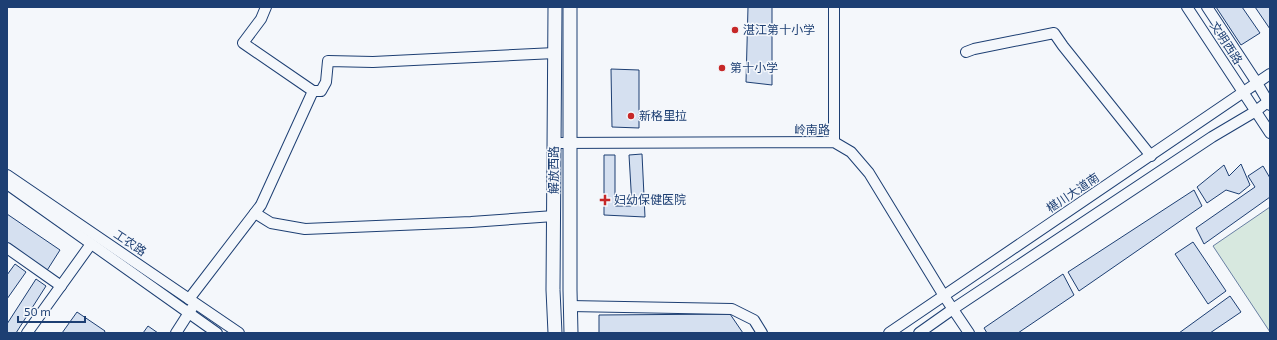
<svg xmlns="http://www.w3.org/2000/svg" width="1277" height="340" viewBox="0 0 1277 340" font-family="'Exo 2','Noto Sans SC',sans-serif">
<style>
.green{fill:#d7e8df;stroke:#687fa3}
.building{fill:#d5e0f0;stroke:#1d3f73}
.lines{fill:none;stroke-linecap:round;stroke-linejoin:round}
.minor-casing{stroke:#1d3f73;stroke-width:12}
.major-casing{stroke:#1d3f73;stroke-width:15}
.minor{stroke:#f4f7fb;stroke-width:10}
.major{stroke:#f4f7fb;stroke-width:13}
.poi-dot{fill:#c62828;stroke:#f4f7fb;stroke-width:1.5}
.labels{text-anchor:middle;stroke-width:3;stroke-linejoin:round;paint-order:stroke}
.poi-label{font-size:12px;fill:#1d3f73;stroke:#f4f7fb;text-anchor:start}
.street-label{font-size:12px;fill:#1d3f73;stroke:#f4f7fb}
</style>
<rect width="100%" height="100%" fill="#f4f7fb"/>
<path class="green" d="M1270 207V332L1213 246Z"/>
<g class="building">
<path d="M748 7H772V85L746 82Z"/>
<path d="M1216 7H1242L1260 33 1241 45Z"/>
<path d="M1255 7H1270V29Z"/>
<path d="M611 69 639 70V128L612 127Z"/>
<path d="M642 154 645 217 604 215V155H615V206H632L629 155Z"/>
<path d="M1241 164 1250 185 1239 194 1226 190 1207 203 1197 187 1224 165 1229 176Z"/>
<path d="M1263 166 1270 178V197L1204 244 1196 228 1255 187 1248 176Z"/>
<path d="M1194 190 1202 206 1079 291 1068 272Z"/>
<path d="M7 214 60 250 46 272 7 246Z"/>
<path d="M1193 242 1226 291 1208 304 1175 254Z"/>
<path d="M15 264 26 272 7 299V275Z"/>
<path d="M1063 274 1074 295 1018 333H987L984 328Z"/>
<path d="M36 279 46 286 16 333H7V324Z"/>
<path d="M1230 296 1241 312 1210 333H1179Z"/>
<path d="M77 312 105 331 104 333H62Z"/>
<path d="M730 314 743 333H599V315Z"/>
<path d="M148 326 158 333H143Z"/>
</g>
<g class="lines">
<g class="minor-casing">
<g id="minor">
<path d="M1187 7 1270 133"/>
<path d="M1207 7 1257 83 1270 105"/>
<path d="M966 52 974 49 1054 33 1063 46 1151 156"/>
<path d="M313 91H321L326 82 328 61 373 62 555 53"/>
<path d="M834 142V7"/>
<path d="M554 143 834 142 851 152 869 173 944 296 969 333"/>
<path d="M7 175 239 333"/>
<path d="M7 184 217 333"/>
<path d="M255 213 271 223 305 229 471 222 554 216"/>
<path d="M7 248 61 286"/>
<path d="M189 299 261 205 313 91 243 43 261 19 266 7"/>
<path d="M570 306 732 309 754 320 762 333"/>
<path d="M27 333 91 244"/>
<path d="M176 333 192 308"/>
<path d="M889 333 1270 74"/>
<path d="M919 333 953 309 1212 137 1256 111 1270 100"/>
</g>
</g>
<g class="major-casing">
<g id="major">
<path d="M570 7V290L571 333"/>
<path d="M555 333 553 290 555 7"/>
</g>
</g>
<use href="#minor" class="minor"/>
<use href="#major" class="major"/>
</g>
<g class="poi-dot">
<circle cx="735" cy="30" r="4"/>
<circle cx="722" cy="68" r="4"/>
<circle cx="631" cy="116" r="4"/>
<path d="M603 194h4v4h4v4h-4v4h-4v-4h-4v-4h4z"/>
</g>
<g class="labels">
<g class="poi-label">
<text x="743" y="34">湛江第十小学</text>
<text x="730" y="72">第十小学</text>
<text x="639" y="120">新格里拉</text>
<text x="614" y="204">妇幼保健医院</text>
</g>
<g class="street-label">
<text transform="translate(1226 43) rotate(57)" y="4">文明西路</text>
<text x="812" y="134">岭南路</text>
<text transform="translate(554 170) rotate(-90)" y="4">解放西路</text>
<text transform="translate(1073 193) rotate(-34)" y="4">椹川大道南</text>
<text transform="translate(130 243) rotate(34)" y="4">工农路</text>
</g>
</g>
<rect width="1277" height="340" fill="none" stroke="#1d3f73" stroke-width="16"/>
<path d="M18 316v6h67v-6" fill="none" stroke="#1d3f73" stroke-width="2"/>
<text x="24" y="316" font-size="12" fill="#1d3f73" stroke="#f4f7fb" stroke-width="3" paint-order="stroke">50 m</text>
</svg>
